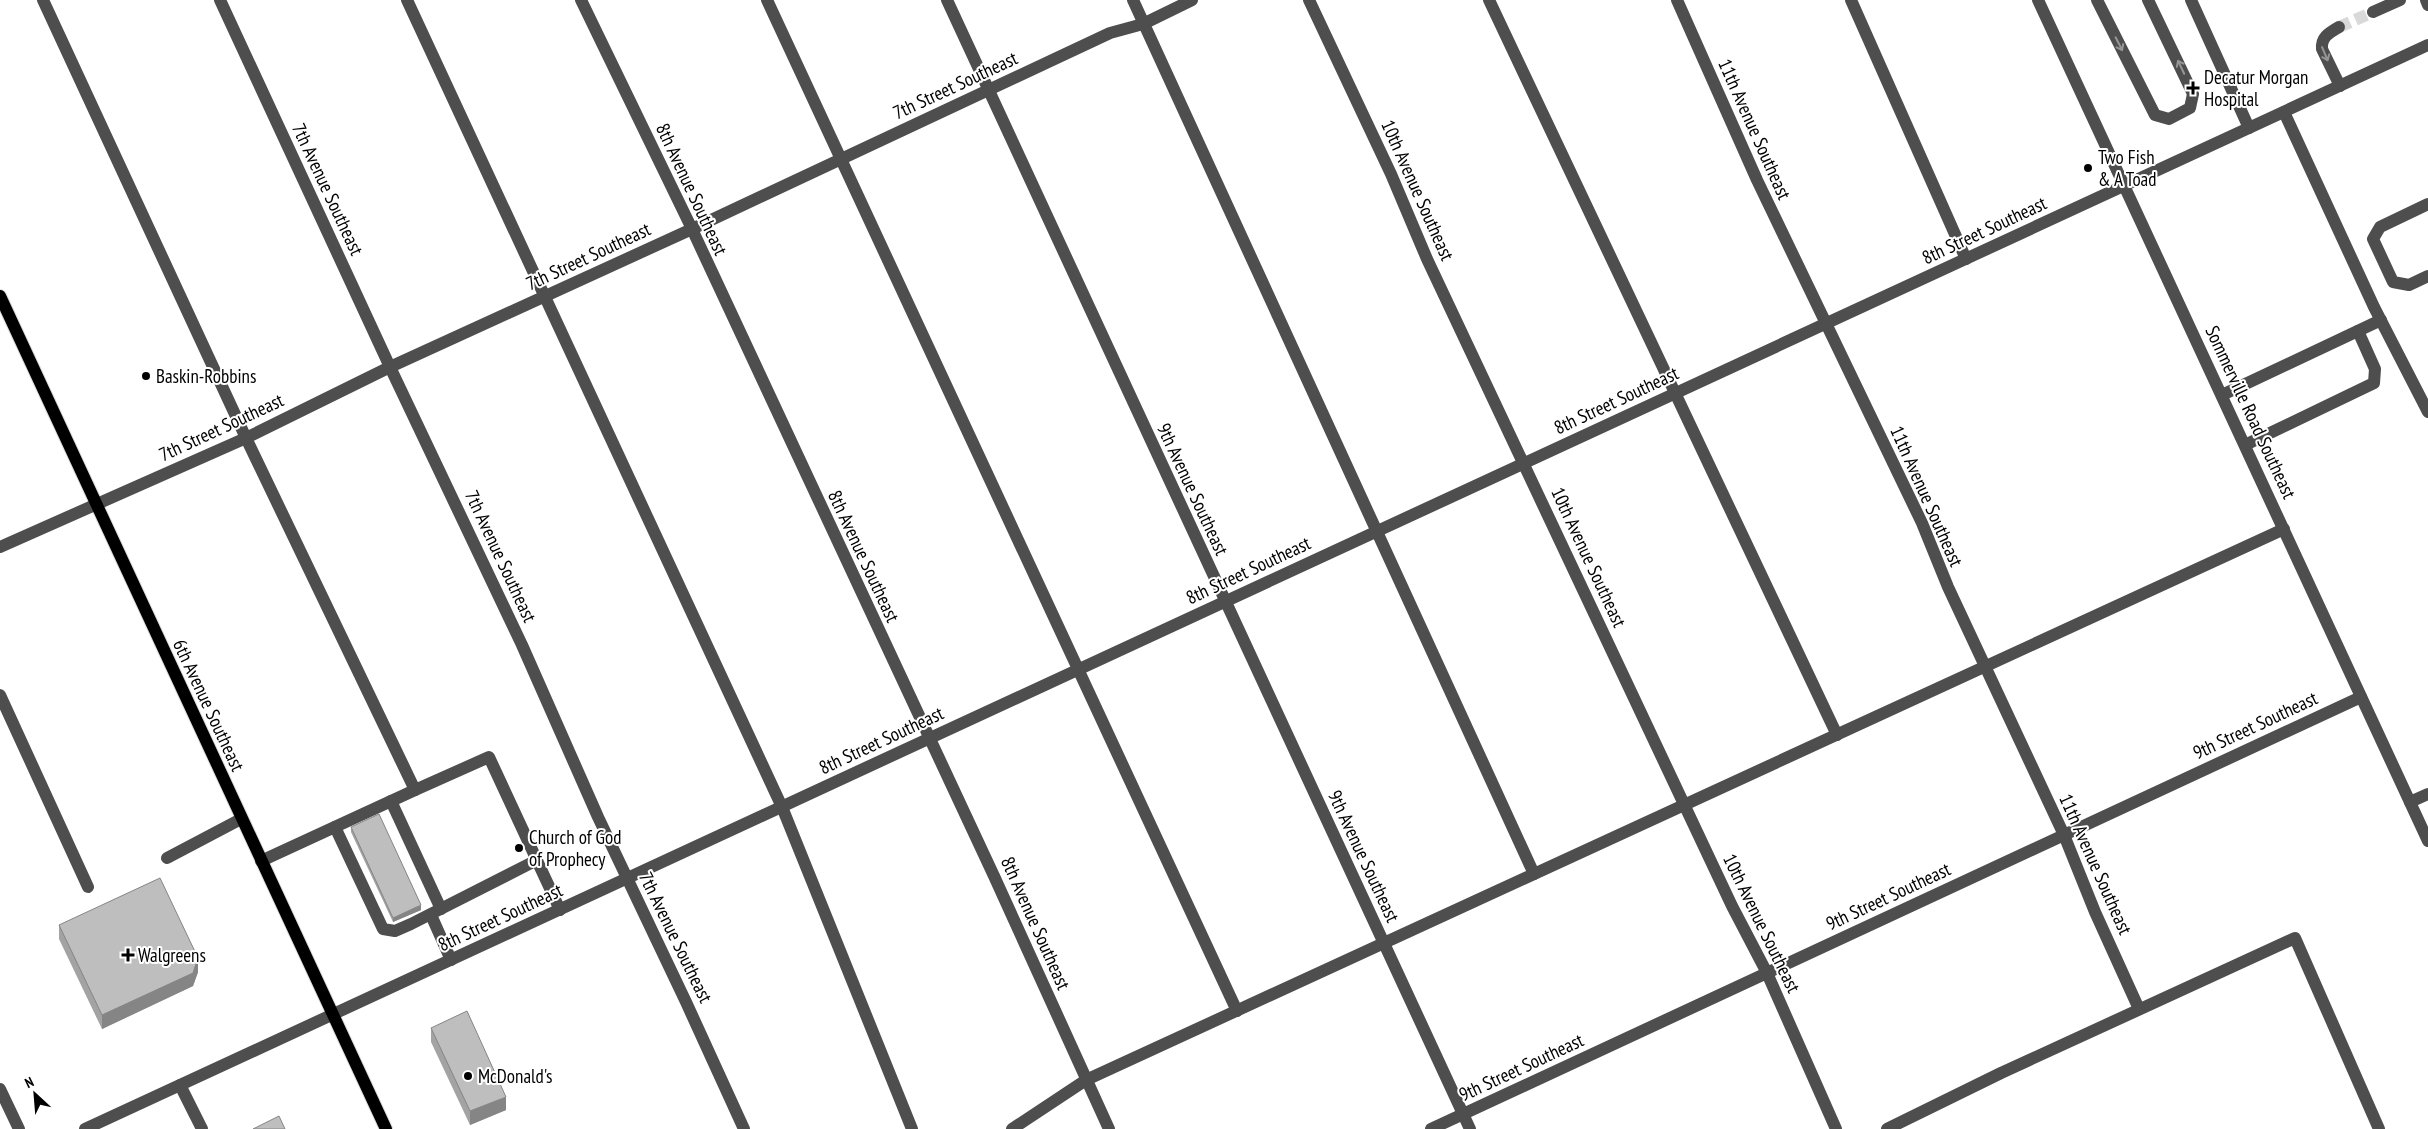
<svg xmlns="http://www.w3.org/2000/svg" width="2428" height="1129" viewBox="0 0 2428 1129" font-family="'PT Sans Narrow',sans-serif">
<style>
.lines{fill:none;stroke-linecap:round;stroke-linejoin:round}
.minor-tunnel{stroke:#d9d9d9;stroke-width:12;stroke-dasharray:12 6;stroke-linecap:butt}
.major-casing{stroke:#dbdbdb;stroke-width:14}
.minor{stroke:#4e4e4e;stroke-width:12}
.major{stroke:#000;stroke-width:12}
.wall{fill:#a3a3a3}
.shaded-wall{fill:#858585}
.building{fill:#bebebe;stroke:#858585}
.oneway{stroke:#959595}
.poi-dot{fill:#000;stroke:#fff;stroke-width:2}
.labels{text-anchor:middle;stroke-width:4;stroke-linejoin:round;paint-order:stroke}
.poi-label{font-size:19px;fill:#000;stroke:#fff;text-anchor:start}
.street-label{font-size:19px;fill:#000;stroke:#fff}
</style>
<rect width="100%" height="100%" fill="#fff"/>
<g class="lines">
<path class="minor-tunnel" d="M2339 27 2373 12"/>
<g class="major-casing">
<path id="major" d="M0 296 386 1129"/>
</g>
<g class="minor">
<path d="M43 0 246 438 415 790 489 757 560 910"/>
<path d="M220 0 390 367 522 645 598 817 686 1002 744 1129"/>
<path d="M407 0 782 807 912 1129"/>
<path d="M581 0 692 229 994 876 1109 1129"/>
<path d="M767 0 1237 1011"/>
<path d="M947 0 1470 1129"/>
<path d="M1133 0 1534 874"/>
<path d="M1309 0 1391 174 1427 259 1732 906 1767 973 1836 1129"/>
<path d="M1489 0 1837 735"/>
<path d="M1677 0 1757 180 1922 523 1948 587 2064 835 2095 912 2139 1009"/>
<path d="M1851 0 1966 259"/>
<path d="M2038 0 2428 841"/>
<path d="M2097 0 2155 115 2169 119 2190 108 2193 94 2148 0"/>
<path d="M2191 0 2249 128"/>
<path d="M2426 0 2428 5"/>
<path d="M2373 12 2400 0"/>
<path d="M2339 27C2329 33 2321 37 2322 49L2340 86"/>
<path d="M2284 112 2374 307 2428 412"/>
<path d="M2428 204 2380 227 2373 239 2393 282 2409 285 2428 276"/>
<path d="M2222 395 2381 320"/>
<path d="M2245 445 2374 383 2375 369 2358 331"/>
<path d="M0 547 246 438 390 367 692 229 1110 33 1143 24 1192 0"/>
<path d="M0 695 88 887"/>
<path d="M391 801 441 909"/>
<path d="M2410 802 2428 794"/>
<path d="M335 827 383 929 395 931 411 924 537 860"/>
<path d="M167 858 241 819"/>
<path d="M261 861 415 790"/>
<path d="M431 915 451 960"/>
<path d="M180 1085 202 1129"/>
<path d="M0 1089 19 1129"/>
<path d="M85 1129 2428 45"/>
<path d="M1012 1129 1086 1080 2284 529"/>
<path d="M1431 1129 2361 697"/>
<path d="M1887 1129 2001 1073 2295 938 2379 1129"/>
</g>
<use href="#major" class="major"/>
</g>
<g class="wall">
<path d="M351 827 421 910 393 922 351 832Z"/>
<path d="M59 925 198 972 193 986 102 1029 59 939Z"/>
<path d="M431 1028 506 1110 470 1125 431 1042Z"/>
</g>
<g class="shaded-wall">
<path d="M421 905V910L393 922V918Z"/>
<path d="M198 958V972L193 986 102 1029V1015Z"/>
<path d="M506 1097V1110L470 1125V1111Z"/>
</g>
<g class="building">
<path d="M379 814 421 905 393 918 351 827Z"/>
<path d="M160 878 198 958 193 973 102 1015 59 925Z"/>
<path d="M467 1011 506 1097 470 1111 431 1028Z"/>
<path d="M279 1116 285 1129H253Z"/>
</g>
<defs><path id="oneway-shaft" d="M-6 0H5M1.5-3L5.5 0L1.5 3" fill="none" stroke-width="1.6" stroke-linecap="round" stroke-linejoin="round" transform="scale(1.25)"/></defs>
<g class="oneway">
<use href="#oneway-shaft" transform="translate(2119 44) rotate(63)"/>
<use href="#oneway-shaft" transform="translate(2325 54) rotate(67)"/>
<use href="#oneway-shaft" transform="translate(2181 67) rotate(-115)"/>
</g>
<g class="poi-dot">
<path d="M2190.5 80.5h5v5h5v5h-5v5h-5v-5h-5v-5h5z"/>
<circle cx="2088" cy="168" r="5"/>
<circle cx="146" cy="376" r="5"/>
<circle cx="519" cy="848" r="5"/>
<path d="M125.5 947.5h5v5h5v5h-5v5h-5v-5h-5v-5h5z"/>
<circle cx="468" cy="1076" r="5"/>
</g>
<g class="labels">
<g class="poi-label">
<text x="2204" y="84">Decatur Morgan<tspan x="2204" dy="22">Hospital</tspan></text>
<text x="2098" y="164">Two Fish<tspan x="2098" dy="22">&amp; A Toad</tspan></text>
<text x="156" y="383">Baskin-Robbins</text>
<text x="529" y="844">Church of God<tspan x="529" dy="22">of Prophecy</tspan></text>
<text x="138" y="962">Walgreens</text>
<text x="478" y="1083">McDonald's</text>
</g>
<g class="street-label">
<text transform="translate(955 85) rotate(-25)" y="7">7th Street Southeast</text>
<text transform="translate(1755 129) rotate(66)" y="7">11th Avenue Southeast</text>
<text transform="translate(328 189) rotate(65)" y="7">7th Avenue Southeast</text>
<text transform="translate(692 189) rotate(65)" y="7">8th Avenue Southeast</text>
<text transform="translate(1418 190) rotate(66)" y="7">10th Avenue Southeast</text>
<text transform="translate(1984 230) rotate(-25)" y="7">8th Street Southeast</text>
<text transform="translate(588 256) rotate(-25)" y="7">7th Street Southeast</text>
<text transform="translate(1616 400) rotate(-25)" y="7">8th Street Southeast</text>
<text transform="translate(2251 412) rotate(65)" y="7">Sommerville Road Southeast</text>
<text transform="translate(221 427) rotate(-25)" y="7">7th Street Southeast</text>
<text transform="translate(1193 489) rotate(65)" y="7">9th Avenue Southeast</text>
<text transform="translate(1927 496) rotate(66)" y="7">11th Avenue Southeast</text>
<text transform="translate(501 556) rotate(65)" y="7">7th Avenue Southeast</text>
<text transform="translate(864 556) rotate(65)" y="7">8th Avenue Southeast</text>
<text transform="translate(1589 557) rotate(65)" y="7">10th Avenue Southeast</text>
<text transform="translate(1248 570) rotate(-25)" y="7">8th Street Southeast</text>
<text transform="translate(209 705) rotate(65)" y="7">6th Avenue Southeast</text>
<text transform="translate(2255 725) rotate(-25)" y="7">9th Street Southeast</text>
<text transform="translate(881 740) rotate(-25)" y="7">8th Street Southeast</text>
<text transform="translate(1364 856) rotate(65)" y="7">9th Avenue Southeast</text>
<text transform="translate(2096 864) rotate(66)" y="7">11th Avenue Southeast</text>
<text transform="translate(1888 896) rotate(-25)" y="7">9th Street Southeast</text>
<text transform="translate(500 917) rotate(-25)" y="7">8th Street Southeast</text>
<text transform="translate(1036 923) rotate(66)" y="7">8th Avenue Southeast</text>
<text transform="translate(1762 923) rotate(64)" y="7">10th Avenue Southeast</text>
<text transform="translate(676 937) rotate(64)" y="7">7th Avenue Southeast</text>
<text transform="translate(1521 1067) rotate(-25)" y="7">9th Street Southeast</text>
</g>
</g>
<g transform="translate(35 1094) rotate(334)" stroke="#ffffff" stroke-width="4" paint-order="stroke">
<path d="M0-4L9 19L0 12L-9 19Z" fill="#000000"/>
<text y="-8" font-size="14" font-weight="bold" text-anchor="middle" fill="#000000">N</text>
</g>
</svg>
